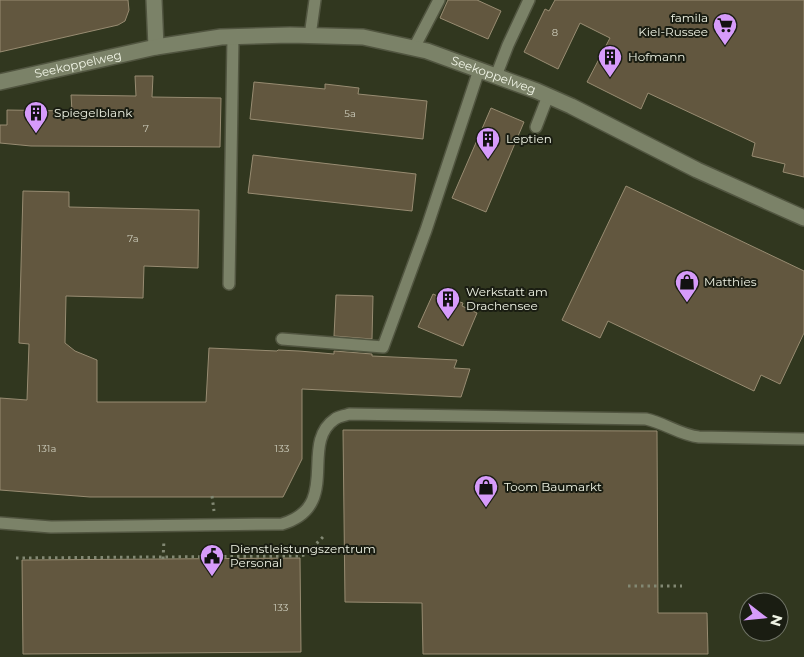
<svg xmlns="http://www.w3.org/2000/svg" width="804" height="657" viewBox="0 0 804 657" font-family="Montserrat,sans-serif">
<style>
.building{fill:#62573f;stroke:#988c72}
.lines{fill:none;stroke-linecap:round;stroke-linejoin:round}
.lane-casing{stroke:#515540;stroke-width:14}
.street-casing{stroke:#515540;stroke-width:18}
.path{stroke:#828873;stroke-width:3;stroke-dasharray:2.5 4;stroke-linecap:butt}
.lane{stroke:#7b8268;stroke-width:11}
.street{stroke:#7b8268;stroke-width:15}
.labels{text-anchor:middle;stroke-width:4;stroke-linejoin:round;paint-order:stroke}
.number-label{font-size:10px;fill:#ccb}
.poi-label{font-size:12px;fill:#eff3e4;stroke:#1a1d12;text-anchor:start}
.street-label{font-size:12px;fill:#eff3e4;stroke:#1a1d12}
</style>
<rect width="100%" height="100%" fill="#31371f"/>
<g class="building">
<path d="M0 0H128L129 10 125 21 118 25 0 52Z"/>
<path d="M448 0H477L501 11 488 39 440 18Z"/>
<path d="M555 0H804V177L783 172 785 164 752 156 755 143 648 93 641 109 587 82 610 38 580 23 558 69 524 52 545 9 549 11Z"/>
<path d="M135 76H153L152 97 221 98 220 147 31 146 0 143V125H7V110L72 111 71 95 136 96Z"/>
<path d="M254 82 325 89V84L359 88 358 94 427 101 423 139 250 119Z"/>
<path d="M491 108 524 122 486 212 452 198Z"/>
<path d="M253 155 416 174 412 211 248 193Z"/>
<path d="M626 186 804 271V333L780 384 761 375 754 391 608 321 600 338 562 320Z"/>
<path d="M23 191 69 192V207L199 210 198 268 144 266 143 298 66 296 65 343 75 351 97 360V402H206L209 348 277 351 278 350 299 351 334 354V351L372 354V356L457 360 454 368 470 369 461 397 302 389V459L283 497H90L0 490V398L27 400 29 344 19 343Z"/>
<path d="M433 294 447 300 448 298 463 303 462 306 477 313 463 346 418 327Z"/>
<path d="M336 295 373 296 372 339 334 336Z"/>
<path d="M343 430 657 431 658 613H707L708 654H423L422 603 345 602Z"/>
<path d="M300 558 301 652 23 654 22 560Z"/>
</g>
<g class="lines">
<g class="lane-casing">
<g id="lane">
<path d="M310 36 315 0"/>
<path d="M414 48 439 0"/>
<path d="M496 76 508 45 529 0"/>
<path d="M536 127 548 96"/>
<path d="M229 284 233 37"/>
<path d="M282 339 383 347 426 230 479 70"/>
<path d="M0 523 51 527 282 524C343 506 298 444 335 419 339 416 344 416 349 414L646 419C665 423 680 435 699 437L804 439"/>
</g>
</g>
<g class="street-casing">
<g id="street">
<path d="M154 0 156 47"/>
<path id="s1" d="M0 82 156 47 221 37 290 35 363 37 427 51 537 91 571 106 697 170 804 218"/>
</g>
</g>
<g class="path">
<path d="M212 496 214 511"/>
<path d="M16 558 298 556 305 555 325 535"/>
<path d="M163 559 164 540"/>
<path d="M628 586H682"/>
</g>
<use href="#lane" class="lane"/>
<use href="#street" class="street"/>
</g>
<defs>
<g id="supermarket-pin" transform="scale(1.25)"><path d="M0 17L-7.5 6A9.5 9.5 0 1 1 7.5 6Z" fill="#d69bfa" stroke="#1a1d12"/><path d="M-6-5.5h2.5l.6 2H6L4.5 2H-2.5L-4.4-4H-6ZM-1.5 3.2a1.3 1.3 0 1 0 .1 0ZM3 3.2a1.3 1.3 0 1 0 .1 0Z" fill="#111"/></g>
<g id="building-pin" transform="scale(1.25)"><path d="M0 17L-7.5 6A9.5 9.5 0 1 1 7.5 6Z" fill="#d69bfa" stroke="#1a1d12"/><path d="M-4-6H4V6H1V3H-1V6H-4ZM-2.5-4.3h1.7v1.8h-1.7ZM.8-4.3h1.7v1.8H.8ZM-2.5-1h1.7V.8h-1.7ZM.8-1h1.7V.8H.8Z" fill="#111"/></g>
<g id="shop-pin" transform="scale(1.25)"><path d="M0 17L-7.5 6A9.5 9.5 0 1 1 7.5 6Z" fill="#d69bfa" stroke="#1a1d12"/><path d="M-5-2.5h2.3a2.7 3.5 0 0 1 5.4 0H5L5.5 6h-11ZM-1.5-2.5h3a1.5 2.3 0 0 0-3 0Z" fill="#111"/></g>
<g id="civic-pin" transform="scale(1.25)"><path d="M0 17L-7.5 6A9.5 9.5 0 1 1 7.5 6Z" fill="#d69bfa" stroke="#1a1d12"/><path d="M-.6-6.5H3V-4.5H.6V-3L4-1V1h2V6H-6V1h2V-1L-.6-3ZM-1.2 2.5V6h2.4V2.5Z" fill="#111"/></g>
</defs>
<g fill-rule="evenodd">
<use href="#supermarket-pin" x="725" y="25"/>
<use href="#building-pin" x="610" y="57"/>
<use href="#building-pin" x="36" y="113"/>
<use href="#building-pin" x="488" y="139"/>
<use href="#shop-pin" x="687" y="282"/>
<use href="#building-pin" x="448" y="299"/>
<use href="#shop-pin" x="486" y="487"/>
<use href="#civic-pin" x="212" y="556"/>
</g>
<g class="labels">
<g class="number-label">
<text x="555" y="36">8</text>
<text x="350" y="117">5a</text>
<text x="146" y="132">7</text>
<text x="133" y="242">7a</text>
<text x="47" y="452">131a</text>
<text x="282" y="452">133</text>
<text x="281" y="611">133</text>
</g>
<g class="poi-label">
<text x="708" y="22" text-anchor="end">famila<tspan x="708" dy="14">Kiel-Russee</tspan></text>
<text x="628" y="61">Hofmann</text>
<text x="54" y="117">Spiegelblank</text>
<text x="506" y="143">Leptien</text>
<text x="704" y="286">Matthies</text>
<text x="466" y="296">Werkstatt am<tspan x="466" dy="14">Drachensee</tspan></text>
<text x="504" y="491">Toom Baumarkt</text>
<text x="230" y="553">Dienstleistungszentrum<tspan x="230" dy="14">Personal</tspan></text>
</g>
<g class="street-label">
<text dy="4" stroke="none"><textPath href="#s1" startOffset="80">Seekoppelweg</textPath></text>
<text dy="4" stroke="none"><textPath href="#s1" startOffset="504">Seekoppelweg</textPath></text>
</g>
</g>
<g transform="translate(764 617) rotate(106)"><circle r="24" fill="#1a1d12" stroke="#6f7366"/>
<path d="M0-4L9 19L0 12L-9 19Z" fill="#d69bfa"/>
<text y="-8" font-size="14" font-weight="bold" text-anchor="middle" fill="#eff3e4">N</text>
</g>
</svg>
